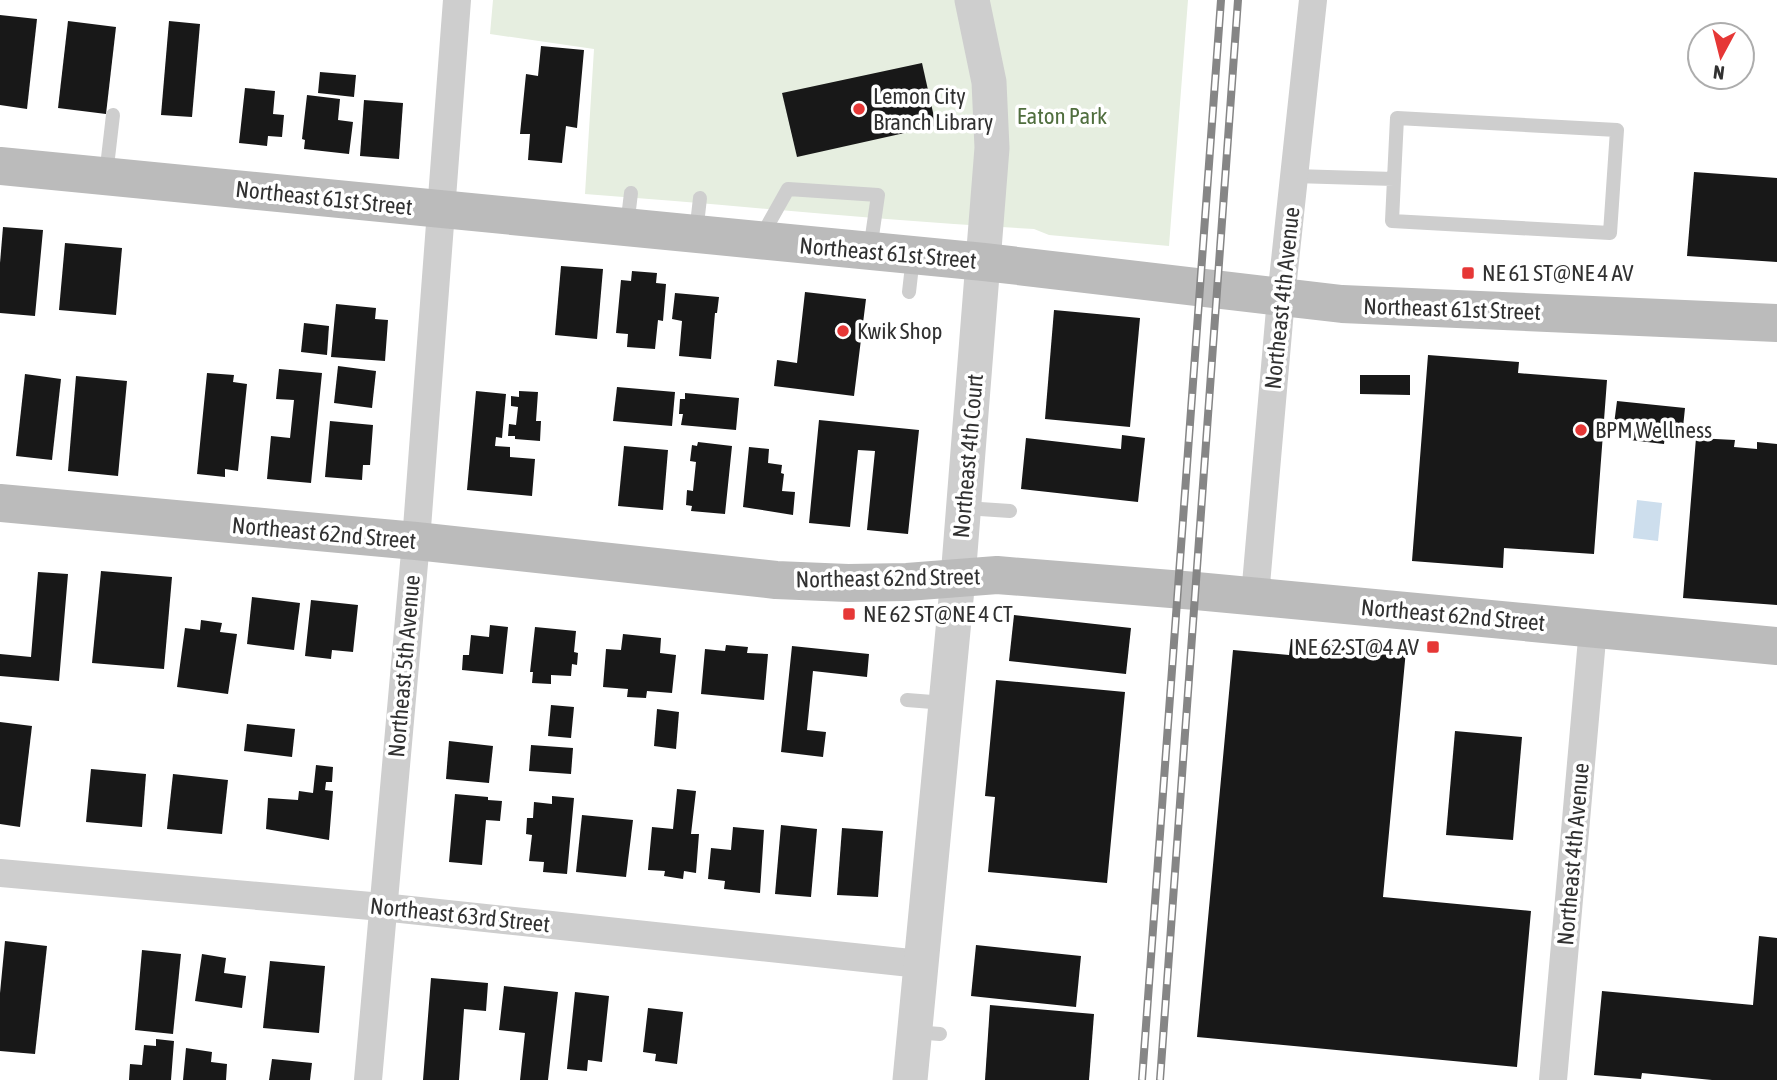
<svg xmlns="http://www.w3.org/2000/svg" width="1777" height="1080" viewBox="0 0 1777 1080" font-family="'Asap Condensed',sans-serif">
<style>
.green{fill:#e6eee0}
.water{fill:#cddeed}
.building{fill:#181818}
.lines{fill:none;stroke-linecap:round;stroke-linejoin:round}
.service{stroke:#cecece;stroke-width:14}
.minor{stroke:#cecece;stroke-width:28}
.tertiary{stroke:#cecece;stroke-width:35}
.secondary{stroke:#bbb;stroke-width:38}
.rail-casing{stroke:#868686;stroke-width:8}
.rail{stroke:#fff;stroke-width:5;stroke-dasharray:16;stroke-linecap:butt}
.poi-dot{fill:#e63736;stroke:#fff;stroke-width:2.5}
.labels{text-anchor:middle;stroke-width:7;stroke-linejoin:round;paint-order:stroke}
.poi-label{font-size:23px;fill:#313131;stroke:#fff;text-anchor:start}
.park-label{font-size:23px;fill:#506e3e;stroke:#fff}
.street-label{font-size:23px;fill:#313131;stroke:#fff}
</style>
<rect width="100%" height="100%" fill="#fff"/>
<path class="green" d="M493 0H1188L1169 246 1049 235 1034 229C884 221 735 205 585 194L594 49 490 34Z"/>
<path class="water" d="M1637 500 1662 503 1658 541 1633 538Z"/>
<g class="building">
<path d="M0 15 37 19 27 109 0 105Z"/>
<path d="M68 21 116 27 106 114 58 108Z"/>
<path d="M169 21 200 24 192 117 161 115Z"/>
<path d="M541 46 584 50 577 128 566 126 562 163 528 160 530 134H520L526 74 538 76Z"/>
<path d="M922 63 936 126 797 157 782 93Z"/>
<path d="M320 72 356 75 354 97 318 93Z"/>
<path d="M245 88 275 91 273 114 284 115 282 137 268 136 267 146 239 143Z"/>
<path d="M307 95 340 99 338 120 353 122 349 154 304 149 305 140 302 139Z"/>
<path d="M364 100 403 103 399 159 360 156Z"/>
<path d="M1694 172 1777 178V262L1687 256Z"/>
<path d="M3 227 43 230 35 316 0 313V263Z"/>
<path d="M65 243 122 248 116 315 59 310Z"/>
<path d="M561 266 603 269 597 339 555 335Z"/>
<path d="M632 271 657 273 656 283 666 284 663 321 658 320 655 349 627 347 628 334 616 333 621 280 631 281Z"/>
<path d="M805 292 866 299 854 396 774 386 777 360 797 363Z"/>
<path d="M675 293 719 297 717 313H715L711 359 679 356 682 321 672 319Z"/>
<path d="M336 304 376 308 375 319 388 320 385 361 331 357Z"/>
<path d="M1054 310 1140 318 1130 427 1045 419Z"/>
<path d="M304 323 329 326 327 355 301 352Z"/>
<path d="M1428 355 1519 362 1518 373 1607 380 1594 554 1504 548 1503 568 1412 561Z"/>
<path d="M338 366 376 371 372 408 334 403Z"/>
<path d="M279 369 322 373 311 483 267 479 271 436 290 438 294 400 276 399Z"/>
<path d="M207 373 234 375 233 382 247 384 238 471 225 469V477L197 474Z"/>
<path d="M25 374 61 379 52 460 16 456Z"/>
<path d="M1360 375H1410V395L1360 394Z"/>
<path d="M76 376 127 381 118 476 68 471Z"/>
<path d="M617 387 675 392 672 426 613 421Z"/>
<path d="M476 391 506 394 502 438 496 437 495 446 510 447V457L535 459 532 496 467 490Z"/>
<path d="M519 391 538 392 536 421H541L540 441 515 439V436H508L509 424 516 425 518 407 511 406V396L519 397Z"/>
<path d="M685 393 739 398 736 430 681 425 683 414H679L680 399H685Z"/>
<path d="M1617 401 1685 408 1682 437 1665 435 1664 444 1630 440V434L1613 432Z"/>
<path d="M819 420 919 430 908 534 867 530 875 451 858 450 850 527 809 523Z"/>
<path d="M330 421 373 425 370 465H363L362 480 325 477Z"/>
<path d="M1122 435 1145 438 1138 502 1021 489 1026 438 1121 449Z"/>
<path d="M1696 438 1735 440 1734 447 1757 449V442L1777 444V605L1683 598Z"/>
<path d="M698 442 732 446 725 514 691 511 692 506 686 505 687 490 693 491 696 462 690 461 692 445 697 446Z"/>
<path d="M624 446 668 450 663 510 618 506Z"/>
<path d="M749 447 769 449 768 463 782 465 781 473 784 474 782 491 795 492 793 515 743 507Z"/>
<path d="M101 571 172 577 164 669 92 663Z"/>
<path d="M38 572 68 574 59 681 0 676V654L31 657Z"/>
<path d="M252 597 300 603 294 650 247 644Z"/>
<path d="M311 600 358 605 353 652 332 650 331 659 305 656Z"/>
<path d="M1014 615 1131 628 1126 674 1009 661Z"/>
<path d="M201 620 222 623 220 632 237 634 228 694 177 687 185 628 200 630Z"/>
<path d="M490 625 508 627 503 674 462 670 463 655H469L471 635 489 637Z"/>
<path d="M535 627 576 631 574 652 578 653 577 665 572 664 571 676 551 675V684L532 683 533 672H530Z"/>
<path d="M623 634 661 638 660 653 676 655 672 693 647 691 646 698 627 697 628 689 603 687 606 649 621 650Z"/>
<path d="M1291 639 1406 650 1383 897 1531 911 1517 1067 1197 1037 1233 650 1289 655Z"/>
<path d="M726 645 748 647 747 653 768 654 764 700 701 694 705 649 725 651Z"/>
<path d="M792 646 869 654 867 677 813 671 807 730 826 732 823 757 781 752Z"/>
<path d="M996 680 1125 692 1107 883 988 872 995 797 985 796Z"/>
<path d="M551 705 574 707 571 738 548 736Z"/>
<path d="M657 709 679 712 676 749 654 746Z"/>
<path d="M0 722 32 726 20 827 0 824Z"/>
<path d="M247 724 295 729 292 757 244 751Z"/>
<path d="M1455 731 1522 737 1513 840 1446 835Z"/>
<path d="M449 741 493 746 489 783 446 779Z"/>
<path d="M531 745 573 748 571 774 529 771Z"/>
<path d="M316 765 333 767 332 782H326L325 790 333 791 329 840 266 829 268 798 298 800 299 791 313 793Z"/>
<path d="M91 769 146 774 142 827 86 822Z"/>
<path d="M173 774 228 780 222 834 167 829Z"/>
<path d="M677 789 696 791 691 834H699L696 873 684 871 683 879 664 876 665 871 648 870 652 827 673 829Z"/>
<path d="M455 794 488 797V800L502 801 500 821 486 820 482 865 449 862Z"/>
<path d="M552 796 574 798 567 874 543 872 544 862 529 861 532 835 526 834 527 818H533L534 802 552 804Z"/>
<path d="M582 815 633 820 626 877 576 872Z"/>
<path d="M781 825 817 829 811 897 775 894Z"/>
<path d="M733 827 764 830 760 893 724 889 725 881 708 879 711 848 731 850Z"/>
<path d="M842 828 883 831 878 897 837 895Z"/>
<path d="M1759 936 1777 938V1080H1712L1642 1073 1641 1079 1594 1075 1602 991 1753 1005Z"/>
<path d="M5 941 47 946 35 1054 0 1051V993Z"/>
<path d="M976 945 1081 956 1076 1007 971 996Z"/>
<path d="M142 950 181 954 173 1034 135 1030Z"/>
<path d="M202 954 226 958 224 973 246 976 242 1008 195 1001Z"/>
<path d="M270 961 325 966 319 1033 263 1028Z"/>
<path d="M431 978 488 983 486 1011 464 1009 459 1080H423Z"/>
<path d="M504 986 558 992 548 1080H520L525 1033 499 1030Z"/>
<path d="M575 992 609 996 602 1062 588 1060 587 1071 567 1069Z"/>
<path d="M990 1005 1094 1014 1089 1080H985Z"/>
<path d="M648 1008 683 1012 677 1064 655 1061 656 1054 643 1052Z"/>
<path d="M156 1039 174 1041 171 1080H129L130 1064 142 1065 144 1045 156 1046Z"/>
<path d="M186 1048 212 1052 211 1062 227 1064 226 1080H183Z"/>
<path d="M272 1059 312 1063 310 1080H269Z"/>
</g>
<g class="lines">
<g class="service">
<path d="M106 175 113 115"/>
<path d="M1294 176 1394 179 1392 221 1610 233 1617 130 1397 118 1394 179"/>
<path d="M627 226 631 193"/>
<path d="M696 233 700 198"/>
<path d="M761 237 788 189 878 195 870 250"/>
<path d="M909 292 913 257"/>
<path d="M965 508 1010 511"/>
<path d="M907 700 945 703"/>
<path d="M914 1032 940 1034"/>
</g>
<g class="minor">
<path d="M1255 596 1281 298 1313 0"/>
<path d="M0 873 382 907 920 964"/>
<path d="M368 1080 416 541 457 0"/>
<path d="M1553 1080 1593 628"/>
</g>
<path class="tertiary" d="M910 1080 958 578 992 148 989 82 972 0"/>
<g class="secondary">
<path d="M0 166 984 262 1342 304 1777 323"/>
<path d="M0 503 416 541 776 580 848 583 907 582 997 575 1196 591 1777 646"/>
</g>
<g class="rail-casing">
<g id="rail">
<path d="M1142 1080 1221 0"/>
<path d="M1160 1080 1238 0"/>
</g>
</g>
<use href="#rail" class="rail"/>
</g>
<g class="poi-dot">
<circle cx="859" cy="109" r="7"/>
<rect x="1461" y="266" width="14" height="14" rx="3.5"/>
<circle cx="843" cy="331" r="7"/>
<circle cx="1581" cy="430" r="7"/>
<rect x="842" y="607" width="14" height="14" rx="3.5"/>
<rect x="1426" y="640" width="14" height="14" rx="3.5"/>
</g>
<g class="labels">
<g class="poi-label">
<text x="873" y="104">Lemon City<tspan x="873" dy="26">Branch Library</tspan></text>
<text x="1482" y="281">NE 61 ST@NE 4 AV</text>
<text x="857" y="339">Kwik Shop</text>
<text x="1595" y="438">BPM Wellness</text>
<text x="863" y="622">NE 62 ST@NE 4 CT</text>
<text x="1419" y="655" text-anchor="end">NE 62 ST@4 AV</text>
</g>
<g class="park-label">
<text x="1062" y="124">Eaton Park</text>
</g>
<g class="street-label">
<text transform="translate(324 198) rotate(6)" y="8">Northeast 61st Street</text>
<text transform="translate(888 253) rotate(5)" y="8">Northeast 61st Street</text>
<text transform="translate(1282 298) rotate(-84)" y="8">Northeast 4th Avenue</text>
<text transform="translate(1452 309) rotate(2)" y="8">Northeast 61st Street</text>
<text transform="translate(968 456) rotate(-85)" y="8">Northeast 4th Court</text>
<text transform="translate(324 533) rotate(5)" y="8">Northeast 62nd Street</text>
<text transform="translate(888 578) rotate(-1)" y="8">Northeast 62nd Street</text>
<text transform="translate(1453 615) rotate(5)" y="8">Northeast 62nd Street</text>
<text transform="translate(404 666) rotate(-85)" y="8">Northeast 5th Avenue</text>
<text transform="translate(1573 854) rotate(-85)" y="8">Northeast 4th Avenue</text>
<text transform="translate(460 915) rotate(6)" y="8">Northeast 63rd Street</text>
</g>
</g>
<g transform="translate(1721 56) rotate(187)"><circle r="33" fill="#ffffff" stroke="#adadad" stroke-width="2"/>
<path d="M0-5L12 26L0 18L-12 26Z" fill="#e63736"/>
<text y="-10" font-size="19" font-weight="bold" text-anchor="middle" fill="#313131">N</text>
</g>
</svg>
